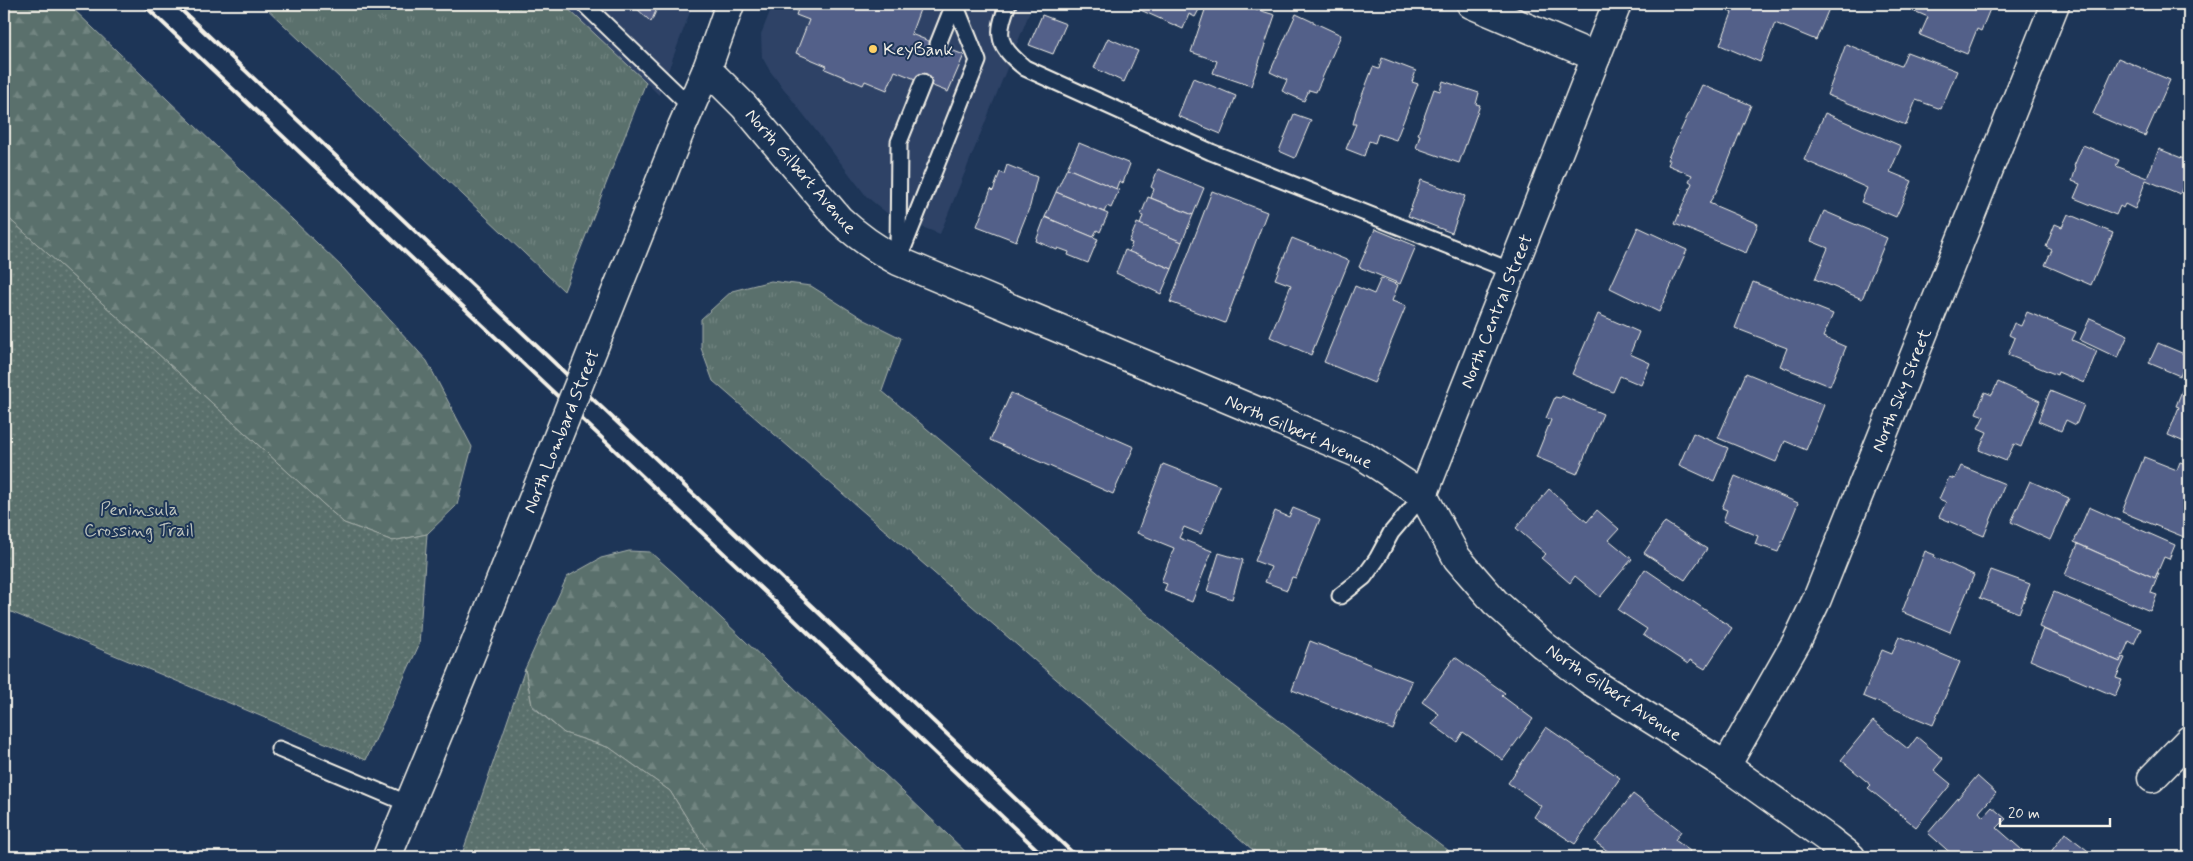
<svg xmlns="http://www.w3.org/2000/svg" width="2193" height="861" viewBox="0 0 2193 861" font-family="Mynerve,sans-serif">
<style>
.built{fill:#2d4266}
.grass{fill:url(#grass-tufts);stroke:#a7b0aa}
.forest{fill:url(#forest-firs);stroke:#a7b0aa}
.park{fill:url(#park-dots);stroke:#a7b0aa}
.building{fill:#526189;stroke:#f4f1e8}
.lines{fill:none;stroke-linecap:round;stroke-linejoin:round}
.service-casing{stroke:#f4f1e8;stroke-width:19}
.minor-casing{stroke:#f4f1e8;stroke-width:31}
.primary-casing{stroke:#f4f1e8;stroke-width:31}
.service{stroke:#1d3557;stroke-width:15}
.minor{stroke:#1d3557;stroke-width:28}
.primary{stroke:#1d3557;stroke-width:28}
.rail{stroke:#f4f1e8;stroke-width:4}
.primary-bridge-casing{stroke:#f4f1e8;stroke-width:31;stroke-linecap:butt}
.primary-bridge{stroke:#1d3557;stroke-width:28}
.poi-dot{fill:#ffd166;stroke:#1d3557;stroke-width:2}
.labels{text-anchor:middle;stroke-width:4;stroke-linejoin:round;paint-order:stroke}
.poi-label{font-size:18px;fill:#f4f1e8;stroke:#1d3557;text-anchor:start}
.street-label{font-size:18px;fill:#f4f1e8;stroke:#1d3557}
.park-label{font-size:18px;fill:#bec4bd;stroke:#1d3557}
</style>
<defs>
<pattern id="grass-tufts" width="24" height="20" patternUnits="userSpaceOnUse" patternTransform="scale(1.25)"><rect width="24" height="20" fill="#5a706c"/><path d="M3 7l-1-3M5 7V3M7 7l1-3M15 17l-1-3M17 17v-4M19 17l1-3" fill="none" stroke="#728581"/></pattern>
<pattern id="forest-firs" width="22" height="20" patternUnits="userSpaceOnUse" patternTransform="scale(1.25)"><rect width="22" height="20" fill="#5a706c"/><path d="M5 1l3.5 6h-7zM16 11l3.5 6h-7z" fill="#728581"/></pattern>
<pattern id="park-dots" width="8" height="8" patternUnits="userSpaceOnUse" patternTransform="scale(1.25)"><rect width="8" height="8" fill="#5a706c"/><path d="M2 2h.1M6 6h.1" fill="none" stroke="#728581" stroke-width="1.8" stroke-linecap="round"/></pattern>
</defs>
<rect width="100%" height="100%" fill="#1d3557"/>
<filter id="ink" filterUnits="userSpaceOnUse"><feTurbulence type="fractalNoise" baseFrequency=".02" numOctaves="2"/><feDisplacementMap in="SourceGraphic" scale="10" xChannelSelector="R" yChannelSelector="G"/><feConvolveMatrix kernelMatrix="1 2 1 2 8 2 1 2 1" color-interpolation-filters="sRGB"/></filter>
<g filter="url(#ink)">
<g class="built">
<path d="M563 4H693L659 95 646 82Z"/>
<path d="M773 4H1033L940 234 888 214 867 197 770 71 762 57 761 34Z"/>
</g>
<g class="grass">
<path d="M262 4H563L646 82 564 291Z"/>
<path d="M771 281 811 286 865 320 901 338 882 391 1223 678 1457 857H1261L713 381 701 348V319L732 291Z"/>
</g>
<g class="forest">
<path d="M4 4H68L343 268 427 361 472 447 457 505 427 534 393 541 344 523 4 214Z"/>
<path d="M629 551 650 552 676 575 971 857H711L670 791 610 748 564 733 532 705 525 669 567 577 601 558Z"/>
</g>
<g class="park">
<path d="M4 214 344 523 393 541 427 534 419 645 366 760 4 609Z"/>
<path d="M525 669 532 706 564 733 610 748 670 791 711 857H461Z"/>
</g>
<g class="building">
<path d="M632 4H659L651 22Z"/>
<path d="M800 4H922L911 34 964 55 948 92 895 71 887 90 865 81 863 85 825 69 827 66 796 53 809 20 796 15Z"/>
<path d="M1137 4H1202L1195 17 1189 14 1183 29 1136 8Z"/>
<path d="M1207 4H1246L1245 6 1275 15 1251 86 1213 73 1217 61 1191 52Z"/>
<path d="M1732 4H1823L1830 6 1816 40 1775 23 1760 62 1720 45 1732 13 1729 11Z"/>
<path d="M1898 4H1992L1981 31 1977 29 1967 54 1920 35 1928 17Z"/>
<path d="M1296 14 1341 35 1316 92 1309 90 1304 101 1282 91 1287 80 1270 72Z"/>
<path d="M1042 15 1066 24 1053 54 1029 45Z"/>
<path d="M1108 38 1138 51 1124 82 1094 68Z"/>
<path d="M1846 44 1901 66 1907 52 1957 71 1941 109 1916 100 1906 125 1827 95Z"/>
<path d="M1382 58 1416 71 1412 82 1418 84 1396 140 1378 134 1375 143 1369 141 1364 156 1346 149 1356 124H1353L1356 111 1373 67 1379 69Z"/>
<path d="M2118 58 2170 80 2145 136 2093 114Z"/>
<path d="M1193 78 1236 96 1221 134 1178 116Z"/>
<path d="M1443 81 1479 93 1476 104 1480 105 1459 163 1416 148 1420 135 1418 134 1434 89 1440 91Z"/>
<path d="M1702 85 1751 105 1716 192 1709 203 1758 224 1746 253 1675 224 1692 183 1689 181 1692 175 1668 165 1670 160H1667Z"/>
<path d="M1825 113 1901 146 1890 172 1912 181 1896 217 1861 202 1867 188 1804 160Z"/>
<path d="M1294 114 1311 120 1295 158 1279 151Z"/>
<path d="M1079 143 1130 164 1123 183 1119 181 1116 189 1067 168Z"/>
<path d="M2083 145 2119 160 2116 166 2147 178 2159 149 2189 161V171L2180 194 2146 180 2135 209 2125 204 2123 208 2120 206 2116 215 2074 198 2080 184 2072 181 2076 168 2074 166Z"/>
<path d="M1007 165 1037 177 1030 206 1016 241 977 226 991 189 993 191 1000 172 1004 174Z"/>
<path d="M1067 168 1119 190 1111 208 1107 206 1104 212 1056 192Z"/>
<path d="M1158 169 1204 188 1193 215 1151 198 1154 189 1151 187Z"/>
<path d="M1421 180 1465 196 1452 233 1408 216Z"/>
<path d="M1212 191 1267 212 1225 323 1170 302Z"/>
<path d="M1056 192 1108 214 1100 232 1097 230 1093 237 1045 217Z"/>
<path d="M1148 197 1193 215 1182 242 1140 225 1143 216 1141 215Z"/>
<path d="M1824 211 1887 238 1862 299 1815 279 1828 248 1811 241Z"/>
<path d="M2068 214 2113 233 2091 285 2045 265 2052 250 2046 247 2055 224 2062 227Z"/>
<path d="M1045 217 1098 239 1088 263 1068 255 1069 252 1058 248 1057 250 1036 241Z"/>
<path d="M1137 223 1182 242 1172 269 1129 252 1132 243 1129 242Z"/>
<path d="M1638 227 1687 250 1659 312 1610 288Z"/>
<path d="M1375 229 1416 246 1400 284 1359 267Z"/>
<path d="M1292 238 1349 261 1311 355 1270 337 1291 285 1275 279Z"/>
<path d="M1125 250 1172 269 1161 294 1116 273Z"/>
<path d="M1381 278 1398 285 1392 301 1406 306 1374 383 1324 362 1355 286 1374 294Z"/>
<path d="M1753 282 1833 314 1823 337 1846 347 1830 386 1780 366 1787 348 1735 328Z"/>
<path d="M2027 312 2076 332 2072 340 2097 351 2084 383 2058 372 2057 375 2008 355 2015 338 2009 335 2014 323 2021 326Z"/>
<path d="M1598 314 1639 332 1630 354 1650 363 1641 385 1620 376 1613 392 1572 374Z"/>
<path d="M2090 318 2128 335 2118 358 2080 340Z"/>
<path d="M2158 343 2189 356 2180 376 2149 363Z"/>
<path d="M1746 373 1824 405 1806 450 1785 441 1776 462 1718 438Z"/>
<path d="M2187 378 2189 379V444L2168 435 2179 407 2176 406Z"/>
<path d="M1998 382 2040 401 2021 447 2014 444 2006 461 1979 450 1987 432 1978 428 1984 416 1976 413 1985 392 1992 395Z"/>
<path d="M2050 391 2084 405 2076 425 2066 420 2061 431 2038 421Z"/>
<path d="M1011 393 1134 447 1113 494 990 440Z"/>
<path d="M1562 396 1603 414 1577 474 1536 457 1551 420 1546 418 1555 397 1560 398Z"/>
<path d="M1693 433 1728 448 1714 481 1679 465Z"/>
<path d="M2144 457 2177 470 2180 462 2189 465V539L2122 512Z"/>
<path d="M1163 464 1220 486 1201 534 1184 527 1179 538 1212 551 1192 602 1164 591 1167 584 1161 582 1174 548 1137 533Z"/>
<path d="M1961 466 2005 484 1984 536 1939 517 1946 502 1939 499 1949 477 1955 479Z"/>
<path d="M1735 476 1798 503 1778 552 1755 544 1758 536 1723 521 1727 510 1722 508Z"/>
<path d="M2030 481 2069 498 2050 540 2011 522Z"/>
<path d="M1549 489 1587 522 1597 510 1619 529 1609 540 1632 559 1600 597 1575 576 1570 583 1541 558 1546 554 1516 528Z"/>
<path d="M2089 507 2175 545 2169 559 2164 557 2155 578 2074 542Z"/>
<path d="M1293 508 1320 519 1296 578 1292 577 1287 590 1265 582 1271 567 1255 561 1275 511 1289 517Z"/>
<path d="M1665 522 1707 549 1685 580 1644 553Z"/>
<path d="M2078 544 2155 578 2157 573H2159L2151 593 2157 595 2150 611 2065 575Z"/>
<path d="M1925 551 1935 555 1934 557 1974 575 1950 632 1902 612Z"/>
<path d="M1219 553 1243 560 1232 599 1207 591Z"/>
<path d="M1645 569 1732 628 1705 669 1690 660 1688 664 1643 635 1647 629 1618 610Z"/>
<path d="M1991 570 2030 584 2019 613 1980 598Z"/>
<path d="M2054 592 2141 629 2134 644 2129 641 2120 662 2039 627Z"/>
<path d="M2043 629 2120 662 2122 657 2125 658 2116 678 2122 680 2115 696 2030 660Z"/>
<path d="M1899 636 1960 662 1933 725 1863 696 1882 650 1892 654Z"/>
<path d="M1310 641 1412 681 1393 730 1292 690Z"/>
<path d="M1455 657 1505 693 1502 696 1533 719 1503 760 1463 732 1457 742 1432 724 1439 714 1422 702Z"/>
<path d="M1873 721 1908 749 1917 737 1943 759 1934 770 1951 784 1916 827 1868 788 1871 785 1841 760Z"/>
<path d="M1546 727 1620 778 1575 844 1534 817 1541 806 1508 783Z"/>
<path d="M1977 776 1996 793 1979 812 1983 817 1992 807 2006 819 1997 828 2030 857H1955L1928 833Z"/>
<path d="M1633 794 1681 831 1675 840 1690 851 1686 857H1616L1595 842Z"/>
<path d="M2065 833 2096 857H2047Z"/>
</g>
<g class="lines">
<g class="service-casing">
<g id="service">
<path d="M584 4 690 106"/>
<path d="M1008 4C995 36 998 46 1025 68L1211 152 1512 271"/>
<path d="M938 44 954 4"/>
<path d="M898 252 899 142 923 82"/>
<path d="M898 261 978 61 955 4"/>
<path d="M1340 596 1364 577 1377 559 1391 533 1423 495"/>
<path d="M279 749 409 804"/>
</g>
</g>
<g class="minor-casing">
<g id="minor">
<path d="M1471 4 1596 57"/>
<path d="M707 69 744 106 839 219C857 236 876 249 898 261L1362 455 1423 495 1457 558 1495 602 1543 645 1589 680 1726 766 1828 839 1851 857"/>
<path d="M1423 495 1617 4"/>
<path d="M1726 766 1797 641 1817 599 2055 4"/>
<path d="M2152 778 2189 740"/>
</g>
</g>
<g class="primary-casing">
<g id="primary">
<path d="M681 129 707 69 730 4"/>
<path d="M387 857 465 669"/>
</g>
</g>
<use href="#service" class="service"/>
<use href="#minor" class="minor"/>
<use href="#primary" class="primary"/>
<g class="rail">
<path d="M143 4 1045 857"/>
<path d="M175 4 1077 857"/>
</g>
<g class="primary-bridge-casing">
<path id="primary-bridge" d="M465 669 681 129"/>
</g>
<use href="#primary-bridge" class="primary-bridge"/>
</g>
</g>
<circle class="poi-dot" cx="873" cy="49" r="5"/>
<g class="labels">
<g class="poi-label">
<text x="883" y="55">KeyBank</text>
</g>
<g class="street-label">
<text transform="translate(801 171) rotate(49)" y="6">North Gilbert Avenue</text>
<text transform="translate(1496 311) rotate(-68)" y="6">North Central Street</text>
<text transform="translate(1901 390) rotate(-68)" y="6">North Sky Street</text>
<text transform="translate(561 431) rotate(-68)" y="6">North Lombard Street</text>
<text transform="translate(1299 431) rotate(24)" y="6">North Gilbert Avenue</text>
<text transform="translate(1614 692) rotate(34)" y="6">North Gilbert Avenue</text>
</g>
<g class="park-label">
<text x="139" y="515">Peninsula<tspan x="139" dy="21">Crossing Trail</tspan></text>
</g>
</g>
<rect width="2193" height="861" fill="none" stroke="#1d3557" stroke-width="20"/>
<rect x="10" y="10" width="2173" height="841" fill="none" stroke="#f4f1e8" stroke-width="2" filter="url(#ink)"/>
<path d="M2000 818v8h110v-8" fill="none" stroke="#f4f1e8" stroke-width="2.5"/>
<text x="2008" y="818" font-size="15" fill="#f4f1e8" stroke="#1d3557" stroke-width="4" paint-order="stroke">20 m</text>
</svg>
